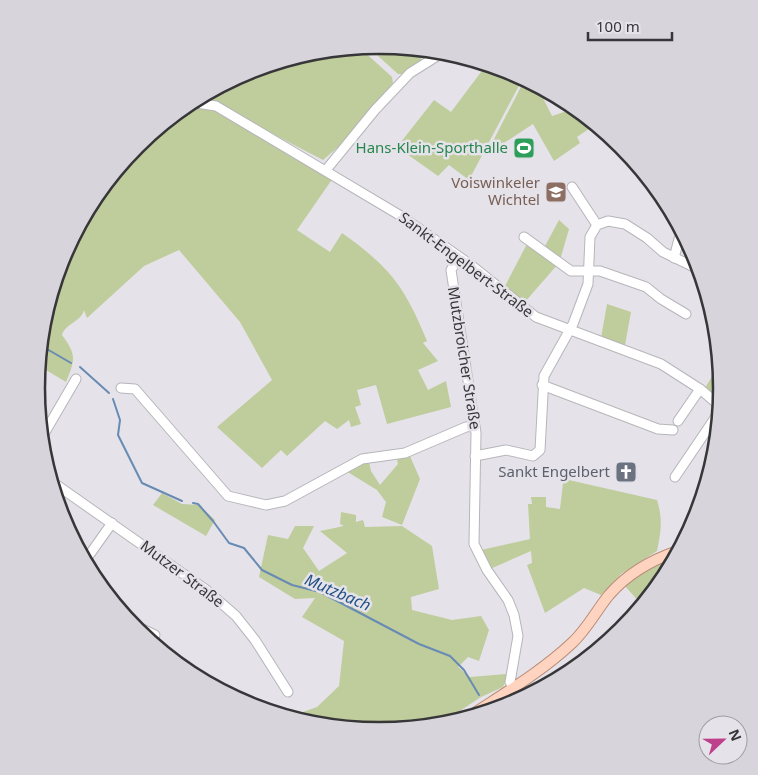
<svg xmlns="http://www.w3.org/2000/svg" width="758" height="775" viewBox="0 0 758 775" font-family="'Noto Sans',sans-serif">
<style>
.green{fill:#bfcc9c}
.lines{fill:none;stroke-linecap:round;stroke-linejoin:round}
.stream{stroke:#688bb4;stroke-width:2}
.minor-casing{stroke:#b6b5ba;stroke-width:11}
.major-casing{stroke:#b88a75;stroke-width:12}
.minor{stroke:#fff;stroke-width:9}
.major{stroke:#fed4c0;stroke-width:10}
.labels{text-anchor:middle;stroke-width:5;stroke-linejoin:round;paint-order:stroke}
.leisure-label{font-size:15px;fill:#27864d;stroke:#e5e3e9;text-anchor:end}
.education-label{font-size:15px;fill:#785e54;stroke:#e5e3e9;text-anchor:end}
.street-label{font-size:15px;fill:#373638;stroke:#e5e3e9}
.worship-label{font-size:15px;fill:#5b616d;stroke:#e5e3e9;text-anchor:end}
.water-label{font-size:16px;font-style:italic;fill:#1e4f85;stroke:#e5e3e9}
.rim{fill:none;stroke:#373638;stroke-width:2.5}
</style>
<rect width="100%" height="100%" fill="#e5e3e9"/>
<g class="green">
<path d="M379 45 412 48 423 61 403 74H398L367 46Z"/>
<path d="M359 47 392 77 393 83 345 141 323 160 269 132 210 98C216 92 221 86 227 82 261 58 320 51 359 47Z"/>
<path d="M487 64 510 71 523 78 469 180 449 165 438 176 397 147 434 100 451 112Z"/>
<path d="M525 79 536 84 552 116 576 108 596 124 577 137 580 143 554 161 533 124 498 147 492 143Z"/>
<path d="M203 101 333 178 297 230 330 252 342 233C390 267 405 287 427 341L423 343 438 361 418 370 428 390 446 381 451 407 387 424 376 385 357 390 361 405 355 407 361 424 351 427 349 420 337 429 325 421 287 456 281 450 262 468 217 427 272 380 240 322 179 250 144 266 87 318 84 310C81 322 66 323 62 335 77 355 75 360 66 382L46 370 37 379C39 360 39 338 43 319 61 246 97 177 156 130 171 117 182 103 203 101Z"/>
<path d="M559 220 569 229 560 260 545 246Z"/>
<path d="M528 242 558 264 524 303 504 288Z"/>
<path d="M607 304 631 312 625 345 601 338Z"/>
<path d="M719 365 720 401 705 388Z"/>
<path d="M409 454 420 479 402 525 382 517 386 502 377 490 346 471 362 461 369 462 371 471 380 485 398 464 397 459Z"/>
<path d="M560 478 657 500C663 519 661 532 657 551L621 574 601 595 584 588 545 613 527 565 532 563 531 551 490 569 481 550 530 539 528 504H532L531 497H546V507L560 509 563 483Z"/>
<path d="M162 493 182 504 199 505 215 520 206 536 153 505Z"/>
<path d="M341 512 356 515V522L363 520 365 527 402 526 432 546 439 589 411 597 412 610 452 620 481 616 489 630 479 661 468 657 458 667 470 677 506 674 508 676 503 687 481 697 440 724 379 730 312 724 289 717 317 707 339 686 344 641 302 617 315 598 295 599 259 577 268 535 288 539 295 526H314L303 548 319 571 347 553 320 531 344 526 340 524Z"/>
<path d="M675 558 664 578 642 605 624 585 659 563Z"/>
</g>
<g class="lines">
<g class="stream">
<path d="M40 345 71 363"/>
<path d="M80 367 109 393"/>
<path d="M113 399 120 420 118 435 142 483 182 501"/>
<path d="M193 503 198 504 213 521 229 543 244 548 262 570 292 585 320 592 419 644 450 656 464 670 479 695"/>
</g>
<g class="minor-casing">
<g id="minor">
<path d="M190 102 216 106 401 216 471 265 536 317 661 364 700 389 720 406"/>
<path d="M605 132 626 157 637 164"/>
<path d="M326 170 375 110 410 73 445 51"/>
<path d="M572 187 597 225"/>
<path d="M681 232 682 230"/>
<path d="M524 237 571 271H600L646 287 661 299 686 314"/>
<path d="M458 258 451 270 476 433 474 544 487 570 508 600 514 615 518 636 510 682 513 688"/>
<path d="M674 258 679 239"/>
<path d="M542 385 658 429 673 430"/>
<path d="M121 388 135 389 228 496 266 505 285 501 362 459 405 453 466 427 475 426"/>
<path d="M678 421 700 389"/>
<path d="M41 439 76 379"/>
<path d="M475 456 506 450 533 456 540 450 544 376 573 324 588 284 590 237 597 225 608 221 625 224 647 238 663 252 700 270"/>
<path d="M675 477 719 412"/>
<path d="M51 481 205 589 236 616 255 640 288 692"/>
<path d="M85 561 112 523"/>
<path d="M132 624 155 635"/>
</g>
</g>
<g class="major-casing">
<path id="major" d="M470 716C505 693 541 672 572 643 587 629 596 611 609 595 628 573 651 560 678 551"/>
</g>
<use href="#minor" class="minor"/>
<use href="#major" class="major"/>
</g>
<defs>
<g id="stadium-square" transform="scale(1.125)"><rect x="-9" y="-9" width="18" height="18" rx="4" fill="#2e9e5b" stroke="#e5e3e9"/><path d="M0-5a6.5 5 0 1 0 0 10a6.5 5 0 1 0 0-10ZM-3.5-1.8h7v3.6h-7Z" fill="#fff"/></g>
<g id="school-square" transform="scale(1.125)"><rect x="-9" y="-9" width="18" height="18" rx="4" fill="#8d6e63" stroke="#e5e3e9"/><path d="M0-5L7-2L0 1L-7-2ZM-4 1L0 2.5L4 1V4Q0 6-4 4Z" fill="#fff"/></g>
<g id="church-square" transform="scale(1.125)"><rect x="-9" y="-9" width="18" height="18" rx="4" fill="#6b7280" stroke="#e5e3e9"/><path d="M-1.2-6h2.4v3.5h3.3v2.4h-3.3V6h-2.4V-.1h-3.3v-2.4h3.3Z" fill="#fff"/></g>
</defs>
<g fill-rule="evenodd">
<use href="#stadium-square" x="524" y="148"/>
<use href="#school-square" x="556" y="192"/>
<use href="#church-square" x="626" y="472"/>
</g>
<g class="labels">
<g class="leisure-label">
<text x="508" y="153">Hans-Klein-Sporthalle</text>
</g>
<g class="education-label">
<text x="540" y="188">Voiswinkeler<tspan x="540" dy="17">Wichtel</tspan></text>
</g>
<g class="street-label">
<text transform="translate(466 265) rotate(37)" y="5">Sankt-Engelbert-Straße</text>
<text transform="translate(464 358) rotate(81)" y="5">Mutzbroicher Straße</text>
<text transform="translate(182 574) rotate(37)" y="5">Mutzer Straße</text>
</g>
<g class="worship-label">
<text x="610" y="477">Sankt Engelbert</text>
</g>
<g class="water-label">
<text transform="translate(338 592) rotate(23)" y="6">Mutzbach</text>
</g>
</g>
<path d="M0 0H758V775H0ZM45 388a334 334 0 1 1 668 0a334 334 0 1 1-668 0Z" fill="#d7d5db" fill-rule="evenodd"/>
<path class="rim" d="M45 388a334 334 0 1 1 668 0a334 334 0 1 1-668 0Z"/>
<g transform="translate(723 740) rotate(68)"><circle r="24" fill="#e5e3e9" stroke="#9f9ea2"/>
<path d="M0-4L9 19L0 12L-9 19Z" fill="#be408d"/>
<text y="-8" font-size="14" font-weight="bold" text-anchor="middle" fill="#373638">N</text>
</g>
<path d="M588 32v8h84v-8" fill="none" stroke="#373638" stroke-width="2.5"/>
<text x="596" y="32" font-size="15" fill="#373638" stroke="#e5e3e9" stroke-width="4" paint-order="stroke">100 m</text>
</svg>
